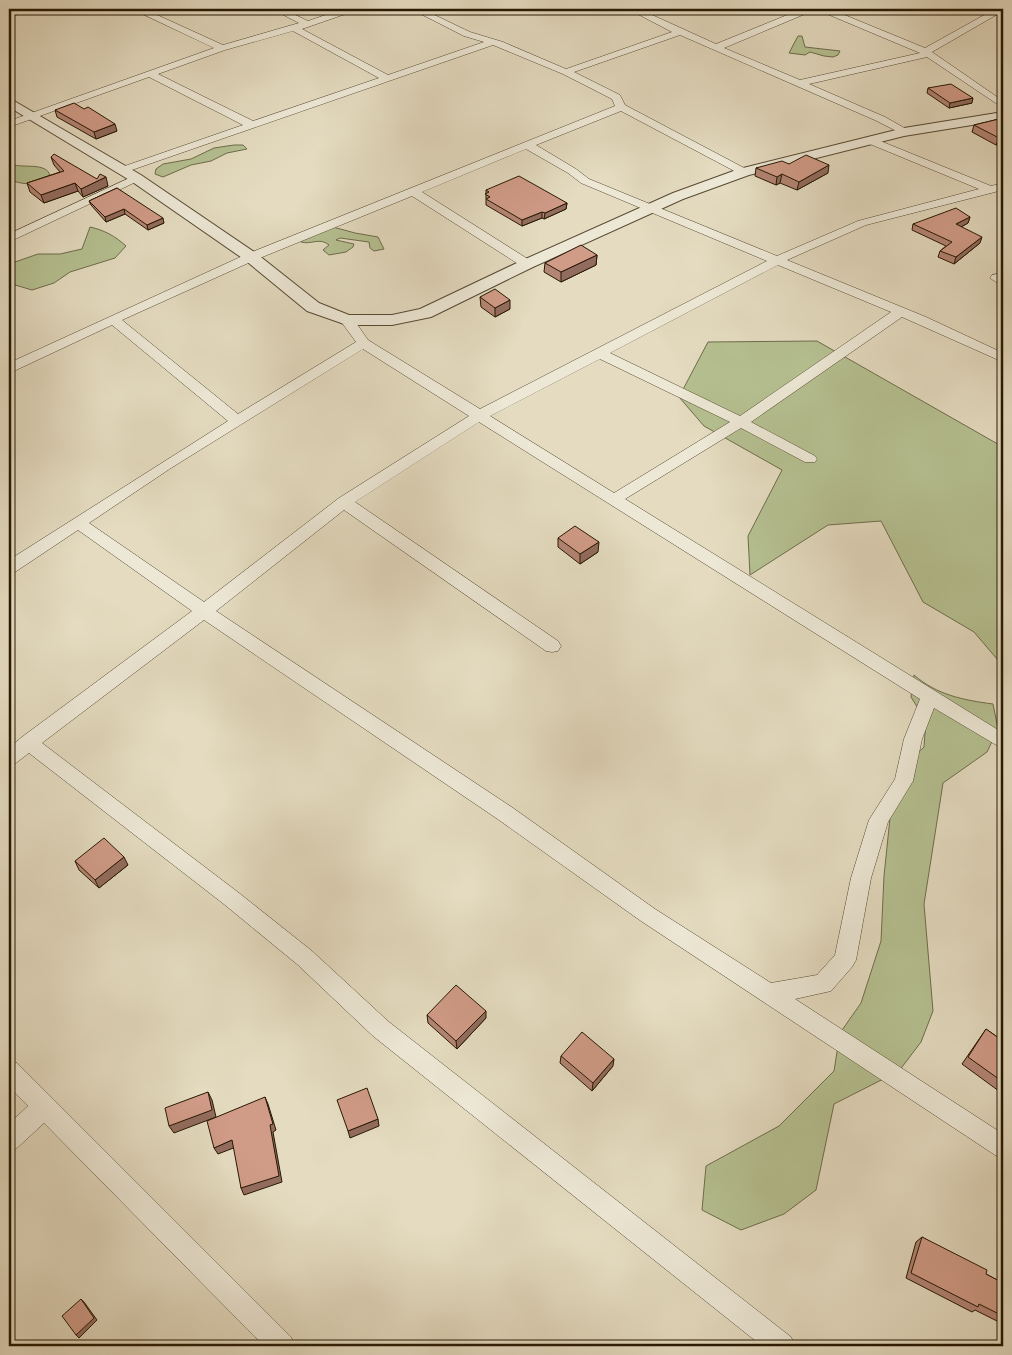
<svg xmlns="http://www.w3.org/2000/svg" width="1012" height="1355" viewBox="0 0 1012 1355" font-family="'IM FELL Great Primer',serif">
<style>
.green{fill:#b5c091;stroke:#6e6c4a}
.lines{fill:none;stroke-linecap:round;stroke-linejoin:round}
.minor-casing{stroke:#564932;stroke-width:1}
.tertiary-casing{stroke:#564932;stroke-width:2}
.minor{fill:#ede8d6;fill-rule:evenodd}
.tertiary{fill:#ede8d6;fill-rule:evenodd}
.wall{fill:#b38574;stroke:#271803}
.shaded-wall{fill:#926c5e;stroke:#271803}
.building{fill:#d09b87;stroke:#271803}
</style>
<rect width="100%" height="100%" fill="#e4dbc0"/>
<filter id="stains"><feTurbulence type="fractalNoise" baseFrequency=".004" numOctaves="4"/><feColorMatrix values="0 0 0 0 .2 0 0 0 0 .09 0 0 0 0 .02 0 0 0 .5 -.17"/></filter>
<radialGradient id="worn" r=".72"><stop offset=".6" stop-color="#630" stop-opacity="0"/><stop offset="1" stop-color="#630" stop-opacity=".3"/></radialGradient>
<g class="green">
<path d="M798 36H802L805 47 840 51 838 55 833 57 824 56 810 52 805 55 789 53Z"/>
<path d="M234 145H243L247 149 227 153 211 161 191 165 163 177 155 174 156 169 163 164 191 159 214 148Z"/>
<path d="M9 155 14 165C26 168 51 162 50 179 39 185 25 185 13 181L9 172Z"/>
<path d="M90 227C104 230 115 236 126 246L115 258 70 272 54 283 32 290 15 285 10 274 15 262 38 254H60L82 249Z"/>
<path d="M333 227 355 233 378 237 384 249 374 251 370 248 369 242 340 238 336 240 354 244 353 247 346 252 329 255 323 250 329 245C320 237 311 245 301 242V239Z"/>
<path d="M817 341 1003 447V666L974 632 923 602 881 521 828 525 750 575 748 536 782 470 704 426 679 397 708 342Z"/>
<path d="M914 675C937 695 963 700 993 704L998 729 987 752 943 783 924 904 933 1011 921 1042 899 1071 834 1104 816 1190 784 1214 741 1230 702 1210 706 1166 779 1126 834 1071 840 1033 861 1003 881 941 884 876 893 789 905 765 924 747 926 721 911 697Z"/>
</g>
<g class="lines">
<g class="minor-casing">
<g id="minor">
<path d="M17 9H30L9 18V12Z"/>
<path d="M132 9H144L223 45 299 23 272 9H283L308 21 343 9H355L354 11 302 29 388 75 484 42 464 36 411 9H422L470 32 503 42 566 69 672 32 628 9H639L716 44 802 9H813L812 11 724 48 800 80 920 53 820 11 819 9H830L925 48 995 9H1003V11L932 52 1003 101V108L927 57 809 84 885 117 908 130 909 132 908 134 904 135 877 121 680 35 574 72 620 95 625 105 748 170 750 172 748 174H740L621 111 536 145 576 169 589 179 777 256 858 221 979 189 865 142 864 140 865 138H873L991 186 1003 183V189L995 192 866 225 787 260 926 317 1003 353V362L902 317 751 422 815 456 817 459 815 462H805L741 428 625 499 1003 733V749L934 708 922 739 913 781 888 822 871 878 856 960 852 967 831 991 795 999 1003 1134V1159L995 1155 641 921 499 820 204 620 42 743 239 893 312 951 389 1022 791 1337 795 1346H762L373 1036 298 965 225 905 29 753 16 763 9 765V748L22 737 192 611 78 530 15 572 9 574V560L228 421 112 325 14 371 9 372V363L247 254 615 106 612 99 563 74 493 45 123 173 119 172 117 170 119 168 243 125 149 77 9 127V121L214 48ZM293 31 379 78 253 121 158 74 225 50ZM526 149 568 173 581 183 767 261 480 409 368 340 352 317 347 316 340 320 356 342 238 414 122 320 255 260 412 196 523 267H531L533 264 531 261 422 192ZM778 265 891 312 740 416 610 353ZM363 349 469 416 339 498 204 602 89 523 171 468ZM600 359 730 422 614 493 490 416ZM479 422 920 699 904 739 895 779 869 820 851 878 835 955 817 975 771 983 655 909 513 808 216 611 344 510 546 651 552 652 558 651 561 646 558 641 355 502Z"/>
<path d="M136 175 142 178 140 180 9 242V234Z"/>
<path d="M1003 273V281L996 282 990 278 992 275Z"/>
<path d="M9 1060 17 1063 291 1337 295 1346H264L44 1123 17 1148 9 1152V1124L28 1106 9 1087Z"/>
</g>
</g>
<g class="tertiary-casing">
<path id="tertiary" d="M9 98 141 175 257 254 319 303 349 315H392L420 309 521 261 673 193 739 169 904 128 1003 112V120L904 136 749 175 683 199 533 267 431 317 392 325H347L307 311 245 260 131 181 9 107Z"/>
</g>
<use href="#minor" class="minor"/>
<use href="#tertiary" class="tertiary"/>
</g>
<g class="wall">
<path d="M928 88 972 103 949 108 927 93Z"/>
<path d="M55 110 117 131 96 139 57 117Z"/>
<path d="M1003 118V143L996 145 972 132 974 125Z"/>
<path d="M51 157 108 186 83 197 78 191 44 203 30 192 27 183 60 172 54 165Z"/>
<path d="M789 164 828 173 797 190 780 183 776 185 755 176 756 168Z"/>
<path d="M117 188 164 223 148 230 125 214 106 222 91 205 89 201Z"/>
<path d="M486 190 567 203 566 209 544 219 542 218 522 226 486 205Z"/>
<path d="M970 217 968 223 961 227 980 243 954 264 938 257 940 251 946 246 912 230 913 224Z"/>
<path d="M597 255 596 265 561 282 544 272 545 263Z"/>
<path d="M480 297 510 309 495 317 481 307Z"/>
<path d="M558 538 598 552 580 564 558 547Z"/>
<path d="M75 861 128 865 99 888 79 870Z"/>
<path d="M427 1015 486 1018 457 1049 428 1023Z"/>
<path d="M986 1029 1003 1041V1094L962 1064Z"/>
<path d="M561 1056 613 1066 592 1091 560 1063Z"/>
<path d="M922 1237 986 1274 1003 1283V1324L975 1310 972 1312 906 1278 916 1242Z"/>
</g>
<g class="shaded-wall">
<path d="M973 98 972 103 949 108 950 103Z"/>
<path d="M115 124 117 131 96 139 94 132Z"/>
<path d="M1003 137V143L996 145 999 138Z"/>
<path d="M829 165 828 173 797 190 799 182Z"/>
<path d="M782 174 780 183 776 185 777 177Z"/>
<path d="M106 177 108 186 83 197 81 189Z"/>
<path d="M75 183 78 191 44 203 41 195Z"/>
<path d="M567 203 566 209 544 219 545 213Z"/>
<path d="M124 209 125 214 106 222 105 217Z"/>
<path d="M542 212V218L522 226V220Z"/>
<path d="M970 217 968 223 954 231 956 224Z"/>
<path d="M163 218 164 223 148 230 147 225Z"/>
<path d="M982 237 980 243 954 264 956 257Z"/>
<path d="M597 255 596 265 561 282V272Z"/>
<path d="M510 300V309L495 317V308Z"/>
<path d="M599 542 598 552 580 564V554Z"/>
<path d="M124 857 128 865 99 888 95 880Z"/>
<path d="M486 1011V1018L457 1049 456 1041Z"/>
<path d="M614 1059 613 1066 592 1091 593 1083Z"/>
<path d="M208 1092 212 1100 216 1117 174 1133 169 1126Z"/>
<path d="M265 1097 268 1104 276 1130 273 1132 282 1182 244 1195 241 1188Z"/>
<path d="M378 1119 379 1126 350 1138 348 1131Z"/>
<path d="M232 1140 236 1147 218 1154 214 1148Z"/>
<path d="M81 1299 84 1302 97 1320 79 1338 76 1335Z"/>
</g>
<g class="building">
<path d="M951 84 973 98 950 103 928 88Z"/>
<path d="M74 103 84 109 88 107 115 124 94 132 55 110Z"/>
<path d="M1003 118V137L999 138 974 125Z"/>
<path d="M54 154 97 179 100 174 106 177 81 189 75 183 41 195 27 183 64 171 51 157Z"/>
<path d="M806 155 829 165 799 182 782 174 777 177 756 168 782 161 789 164Z"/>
<path d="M519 176 567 203 545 213 542 212 522 220 486 199 490 197 485 194 489 192 486 190Z"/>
<path d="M117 188 163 218 147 225 124 209 105 217 89 201Z"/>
<path d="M956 208 970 217 956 224 982 237 956 257 940 251 952 242 913 224Z"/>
<path d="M581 245 597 255 561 272 545 263Z"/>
<path d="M495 289 510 300 495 308 480 297Z"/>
<path d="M575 526 599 542 580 554 558 538Z"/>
<path d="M104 838 124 857 95 880 75 861Z"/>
<path d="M456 985 486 1011 456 1041 427 1015Z"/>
<path d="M986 1029 1003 1041V1082L968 1057Z"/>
<path d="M582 1032 614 1059 593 1083 561 1056Z"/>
<path d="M367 1088 378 1119 348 1131 337 1100Z"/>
<path d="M208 1092 212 1110 169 1126 165 1108Z"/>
<path d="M265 1097 273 1124 270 1125 279 1176 241 1188 232 1140 214 1148 207 1121Z"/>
<path d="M922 1237 987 1270 986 1274 1003 1283V1316L979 1304 978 1307 911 1273Z"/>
<path d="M81 1299 94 1318 76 1335 62 1316Z"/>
</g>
<rect width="1012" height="1355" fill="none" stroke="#e4dbc0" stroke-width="30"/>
<rect x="10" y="10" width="992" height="1335" fill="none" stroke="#271803" stroke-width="2.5"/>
<rect x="15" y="15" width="982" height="1325" fill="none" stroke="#271803"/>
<rect width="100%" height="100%" filter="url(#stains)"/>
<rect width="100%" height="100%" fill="url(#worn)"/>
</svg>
